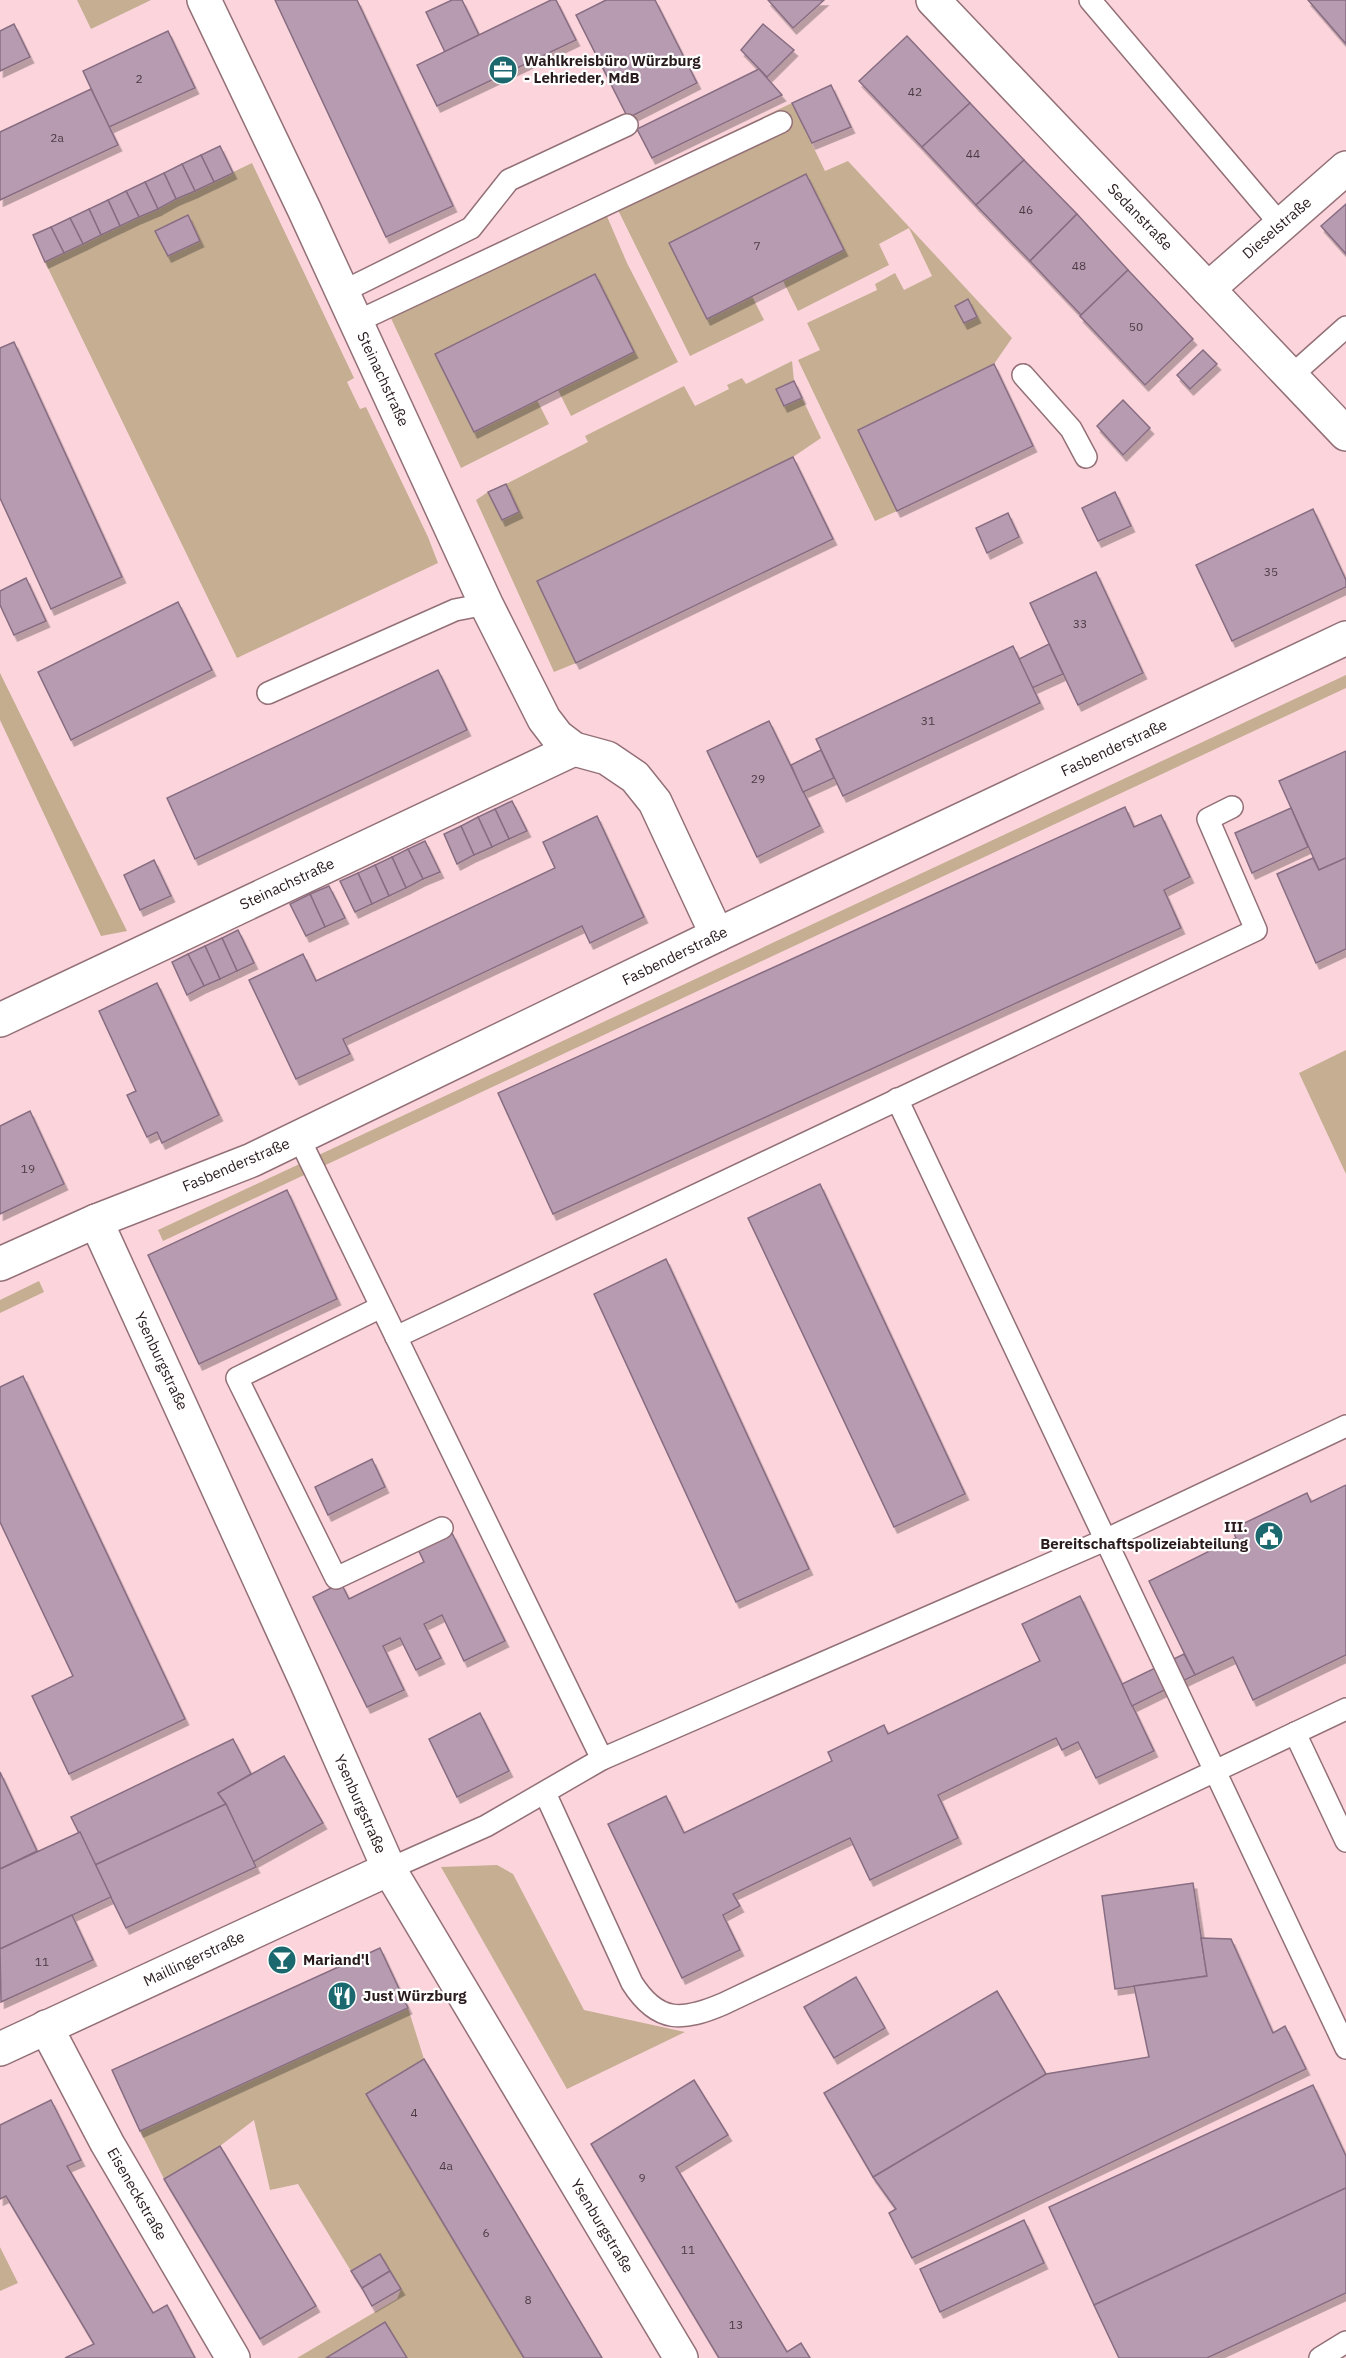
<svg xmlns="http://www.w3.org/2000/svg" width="1346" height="2358" viewBox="0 0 1346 2358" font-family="'IBM Plex Sans',sans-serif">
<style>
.green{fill:#c5ae92}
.forest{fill:#c4ac8f}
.building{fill:#b79bb1;stroke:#886d82;stroke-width:1.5;filter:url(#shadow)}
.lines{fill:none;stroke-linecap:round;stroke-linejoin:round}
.lane-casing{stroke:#937077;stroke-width:24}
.street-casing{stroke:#937077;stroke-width:36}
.lane{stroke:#fff;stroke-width:21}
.street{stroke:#fff;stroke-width:33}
.labels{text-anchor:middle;stroke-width:4.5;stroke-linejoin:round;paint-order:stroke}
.number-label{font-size:12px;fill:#4c3b43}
.poi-label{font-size:15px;font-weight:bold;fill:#291b1e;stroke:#fff;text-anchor:start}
.street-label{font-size:15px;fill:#291b1e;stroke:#fff}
</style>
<defs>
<filter id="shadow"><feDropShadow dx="3.5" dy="6" stdDeviation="0" flood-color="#0004"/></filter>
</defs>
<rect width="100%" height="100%" fill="#fcd5dc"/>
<g class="green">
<path d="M77 0H151L91 29Z"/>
<path d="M792 103 825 171 848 161 1012 338 994 364 858 430 897 511 875 521 798 360 820 350 807 323 877 290 875 284 895 273 904 290 932 276 909 228 879 244 889 265 798 311 783 281 844 250 806 174 669 243 707 319 752 296 764 320 690 356 618 210 606 214 627 263 678 362 571 416 558 390 537 400 549 424 461 468 382 299Z"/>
<path d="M252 163 354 378 347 382 360 409 366 407 428 537 438 563 237 658 45 262Z"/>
<path d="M792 361 794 381 776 390 784 406 802 398 821 438 793 457 537 581 576 663 554 672 476 500 488 492 502 520 518 512 506 484 588 442 585 436 684 386 695 406 729 389 727 385 742 378 746 384Z"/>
<path d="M1346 675V688L163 1241 158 1230Z"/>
<path d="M1346 1050V1174L1299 1073Z"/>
<path d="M39 1281 44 1292 0 1313V1300Z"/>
<path d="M497 1865 513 1874 584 2010 685 2032 567 2089 441 1867Z"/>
<path d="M408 2008 424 2059 367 2094 524 2358H297L397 2299 401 2289 380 2254 351 2271 298 2184 270 2190 254 2120 220 2146 164 2179 140 2131Z"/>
<path d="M0 2247 18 2283 0 2291Z"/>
</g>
<path class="forest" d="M0 673 127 931 101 936 0 720Z"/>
<g class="building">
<path d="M275 0H357L453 206 386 237Z"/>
<path d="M452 0H462L479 35 445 52 426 12Z"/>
<path d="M551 0H556L576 40 437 106 417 65Z"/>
<path d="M606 0H655L697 83 628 118 576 15Z"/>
<path d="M768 0H824L793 28Z"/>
<path d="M1308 0H1346V44Z"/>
<path d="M14 24 30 57 0 71V31Z"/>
<path d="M763 24 794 50 767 77 741 50Z"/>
<path d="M168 31 195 88 109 127 83 71Z"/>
<path d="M907 36 970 103 922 147 859 81Z"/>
<path d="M759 69 782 95 652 158 637 129Z"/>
<path d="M831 85 851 127 812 143 792 103Z"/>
<path d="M91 89 118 145 0 200V132Z"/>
<path d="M970 103 1024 160 976 205 922 147Z"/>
<path d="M220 146 233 173 214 182 201 155Z"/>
<path d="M201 155 214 182 195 191 182 164Z"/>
<path d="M1024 160 1077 214 1030 261 976 205Z"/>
<path d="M182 164 195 191 176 199 164 173Z"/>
<path d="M164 173 176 199 158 209 145 182Z"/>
<path d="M806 174 844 250 707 319 669 243Z"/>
<path d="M145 182 158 209 139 217 126 191Z"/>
<path d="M126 191 139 217 120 226 108 200Z"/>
<path d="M108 200 120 226 101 235 89 209Z"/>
<path d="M1346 204V254L1321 226Z"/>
<path d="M89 209 101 235 83 244 70 218Z"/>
<path d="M1077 214 1128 270 1081 315 1030 261Z"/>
<path d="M188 215 200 241 168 256 155 231Z"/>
<path d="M70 218 83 244 64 253 51 227Z"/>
<path d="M51 227 64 253 45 262 33 235Z"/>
<path d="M1128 270 1193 339 1145 385 1080 316Z"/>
<path d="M595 274 634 352 474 432 435 354Z"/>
<path d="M968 299 977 317 964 323 955 306Z"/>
<path d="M14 342 122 577 51 609 0 498V348Z"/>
<path d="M1203 350 1217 364 1190 389 1177 375Z"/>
<path d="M994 364 1033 446 897 511 858 430Z"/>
<path d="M794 381 802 398 784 406 776 389Z"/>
<path d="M1123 400 1150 428 1123 455 1097 426Z"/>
<path d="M793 457 833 539 576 663 537 581Z"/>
<path d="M506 484 519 512 502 520 488 492Z"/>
<path d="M1115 492 1131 526 1098 541 1082 508Z"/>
<path d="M1313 509 1346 580V587L1232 641 1196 565Z"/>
<path d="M1008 513 1019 537 987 553 976 528Z"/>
<path d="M1096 572 1143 673 1078 705 1030 603Z"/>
<path d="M26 578 46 621 14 635 0 605V591Z"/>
<path d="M178 602 212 670 71 740 38 672Z"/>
<path d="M1049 644 1063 674 1032 688 1019 659Z"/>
<path d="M1013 646 1040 703 843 796 816 739Z"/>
<path d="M438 670 467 730 195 859 167 798Z"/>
<path d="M769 721 820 826 757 857 707 751Z"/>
<path d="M821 750 834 778 803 792 791 765Z"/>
<path d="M1346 751V858L1319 870 1279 781Z"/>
<path d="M512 801 527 831 509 839 495 809Z"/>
<path d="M1125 807 1134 827 1161 815 1190 877 1164 890 1181 928 553 1214 498 1093Z"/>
<path d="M1291 808 1308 847 1252 873 1235 833Z"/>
<path d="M495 809 509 839 492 847 478 817Z"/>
<path d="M597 816 644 917 590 943 582 926 343 1039 350 1054 296 1079 249 980 303 954 316 981 555 868 543 842Z"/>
<path d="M478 817 492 847 474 855 461 826Z"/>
<path d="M461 826 474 855 457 864 444 834Z"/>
<path d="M425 841 440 872 423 879 408 849Z"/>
<path d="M408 849 423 879 406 888 392 857Z"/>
<path d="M392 857 406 888 389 896 375 865Z"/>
<path d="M1313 858 1319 870 1346 858V949L1316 963 1277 874Z"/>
<path d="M154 860 171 896 140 910 124 875Z"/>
<path d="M375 865 389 896 372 904 358 873Z"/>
<path d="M358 873 372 904 355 912 340 881Z"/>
<path d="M329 886 345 918 325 927 310 894Z"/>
<path d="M310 894 325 927 306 936 290 904Z"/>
<path d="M238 930 254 963 237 971 222 938Z"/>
<path d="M222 938 237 971 220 979 205 946Z"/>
<path d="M205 946 220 979 204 986 188 954Z"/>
<path d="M188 954 204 986 187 995 172 962Z"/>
<path d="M157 983 219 1115 162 1143 157 1132 147 1137 127 1095 136 1091 99 1011Z"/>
<path d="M30 1111 64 1184 0 1214V1126Z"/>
<path d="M820 1184 965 1494 894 1527 748 1218Z"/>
<path d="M287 1190 337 1299 199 1364 148 1255Z"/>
<path d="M666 1259 809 1569 736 1602 594 1294Z"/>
<path d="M23 1376 185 1719 69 1774 32 1696 73 1676 0 1522V1387Z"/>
<path d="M372 1459 385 1487 328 1515 315 1487Z"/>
<path d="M1346 1485V1655L1253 1700 1233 1657 1195 1675 1149 1581 1236 1538 1232 1529 1307 1493 1311 1502Z"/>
<path d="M452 1533 505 1641 464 1661 442 1615 424 1624 441 1658 416 1670 400 1638 383 1646 404 1690 367 1707 313 1597 341 1583 349 1599 424 1562 418 1549Z"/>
<path d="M1080 1596 1154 1751 1096 1778 1078 1742 1062 1750 1056 1738 938 1795 958 1838 870 1880 850 1838 733 1894 740 1906 723 1915 740 1950 682 1978 608 1824 666 1796 684 1833 832 1761 828 1752 884 1725 888 1734 1040 1661 1022 1624Z"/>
<path d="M1184 1654 1195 1675 1132 1706 1122 1684Z"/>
<path d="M480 1713 509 1771 457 1797 429 1739Z"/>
<path d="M233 1739 251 1774 218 1793 226 1804 95 1865 71 1817Z"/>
<path d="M284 1756 323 1823 253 1862 226 1804 218 1793Z"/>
<path d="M0 1772 37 1851 0 1869Z"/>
<path d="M226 1804 256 1867 126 1928 95 1865Z"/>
<path d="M80 1832 111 1897 0 1949V1869Z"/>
<path d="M1193 1883 1207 1976 1115 1989 1102 1896Z"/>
<path d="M72 1915 93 1960 1 2002 0 1949Z"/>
<path d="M1201 1938 1231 1939 1273 2033 1285 2026 1306 2069 912 2258 889 2213 896 2209 873 2177 1046 2074 1149 2057 1134 1986 1207 1976Z"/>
<path d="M380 1948 408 2008 140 2131 112 2070Z"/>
<path d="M856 1977 885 2028 834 2058 804 2007Z"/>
<path d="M997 1991 1046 2074 873 2177 824 2093Z"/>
<path d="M424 2059 602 2358H524L366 2094Z"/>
<path d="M694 2080 728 2135 676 2167 787 2352 801 2343 810 2358H719L591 2144Z"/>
<path d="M1313 2085 1346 2156V2188L1094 2305 1049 2207Z"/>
<path d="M51 2100 81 2160 67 2166 153 2313 167 2305 195 2358H65L94 2344 6 2196 0 2199V2125Z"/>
<path d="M220 2146 316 2306 260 2339 164 2179Z"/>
<path d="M1346 2188V2293L1207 2358H1119L1094 2305Z"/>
<path d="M1024 2220 1044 2263 940 2312 920 2269Z"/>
<path d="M380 2254 390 2271 362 2288 351 2271Z"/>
<path d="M390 2271 401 2289 372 2306 362 2288Z"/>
<path d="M385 2322 407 2358H326Z"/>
</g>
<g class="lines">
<g class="lane-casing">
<g id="lane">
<path d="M1090 0 1281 225"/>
<path d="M342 292 471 228 509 180 627 125"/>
<path d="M356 322 781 122"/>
<path d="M1023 375 1071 429 1086 457"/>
<path d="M1291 376 1346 327"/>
<path d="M268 693 455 610 486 604"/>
<path d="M897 1099 1346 2048"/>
<path d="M299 1138 602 1759"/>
<path d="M381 1307 237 1378 336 1578 442 1528"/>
<path d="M396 1337 1256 930 1208 819 1232 807"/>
<path d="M1295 1733 1346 1841"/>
<path d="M545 1793 632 1983C658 2024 683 2021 723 2004L1346 1709"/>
<path d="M389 1869 486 1826 602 1759 1105 1540 1346 1426"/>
<path d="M1320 2358 1346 2342"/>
</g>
</g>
<g class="street-casing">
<g id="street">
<path d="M204 0 304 209 486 604 544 719 557 736 574 749 607 758 635 777 655 802 717 935"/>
<path d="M933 0 1346 434"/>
<path d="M1208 289 1346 168"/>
<path d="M0 1020 574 749"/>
<path d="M96 1221 306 1681 389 1869 681 2358"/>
<path d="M0 1264 96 1221 252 1160 717 935 1346 638"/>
<path d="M46 2027 107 2143 233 2358"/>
<path d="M0 2049 389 1869"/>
</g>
</g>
<use href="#lane" class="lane"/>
<use href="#street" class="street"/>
</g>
<defs>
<g id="office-disc" transform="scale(1.5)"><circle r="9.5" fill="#1b686e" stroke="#fff"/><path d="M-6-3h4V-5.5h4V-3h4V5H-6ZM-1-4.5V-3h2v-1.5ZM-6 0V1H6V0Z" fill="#fff"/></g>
<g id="civic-disc" transform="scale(1.5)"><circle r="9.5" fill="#1b686e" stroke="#fff"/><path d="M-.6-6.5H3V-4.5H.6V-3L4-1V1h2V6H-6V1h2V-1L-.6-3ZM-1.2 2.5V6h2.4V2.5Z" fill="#fff"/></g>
<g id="bar-disc" transform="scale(1.5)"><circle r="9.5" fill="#1b686e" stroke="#fff"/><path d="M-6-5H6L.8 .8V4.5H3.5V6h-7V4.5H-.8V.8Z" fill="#fff"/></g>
<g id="restaurant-disc" transform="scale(1.5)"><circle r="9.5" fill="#1b686e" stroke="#fff"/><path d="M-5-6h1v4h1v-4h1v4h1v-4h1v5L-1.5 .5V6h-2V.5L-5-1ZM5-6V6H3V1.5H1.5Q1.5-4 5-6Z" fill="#fff"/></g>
</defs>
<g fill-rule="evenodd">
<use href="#office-disc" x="503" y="70"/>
<use href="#civic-disc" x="1269" y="1536"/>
<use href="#bar-disc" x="282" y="1960"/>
<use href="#restaurant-disc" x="342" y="1996"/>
</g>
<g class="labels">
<g class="number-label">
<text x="139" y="83">2</text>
<text x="915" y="96">42</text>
<text x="57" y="142">2a</text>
<text x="973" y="158">44</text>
<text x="1026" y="214">46</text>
<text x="757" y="250">7</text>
<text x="1079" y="270">48</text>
<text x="1136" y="331">50</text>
<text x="1271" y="576">35</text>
<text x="1080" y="628">33</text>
<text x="928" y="725">31</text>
<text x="758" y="783">29</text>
<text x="28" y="1173">19</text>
<text x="42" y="1966">11</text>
<text x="414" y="2117">4</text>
<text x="446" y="2170">4a</text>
<text x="642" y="2182">9</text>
<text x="486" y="2237">6</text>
<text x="688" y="2254">11</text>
<text x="528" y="2304">8</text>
<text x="736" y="2329">13</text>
</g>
<g class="poi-label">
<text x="524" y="66">Wahlkreisbüro Würzburg<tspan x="524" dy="17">- Lehrieder, MdB</tspan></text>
<text x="1248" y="1532" text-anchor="end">III.<tspan x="1248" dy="17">Bereitschaftspolizeiabteilung</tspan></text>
<text x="303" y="1965">Mariand'l</text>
<text x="363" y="2001">Just Würzburg</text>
</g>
<g class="street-label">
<text transform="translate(1140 217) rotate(46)" y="5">Sedanstraße</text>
<text transform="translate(1277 228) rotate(-41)" y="5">Dieselstraße</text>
<text transform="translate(383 379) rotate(65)" y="5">Steinachstraße</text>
<text transform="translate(1114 748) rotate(-25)" y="5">Fasbenderstraße</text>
<text transform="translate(287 884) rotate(-25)" y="5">Steinachstraße</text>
<text transform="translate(675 956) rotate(-26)" y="5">Fasbenderstraße</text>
<text transform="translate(236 1165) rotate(-23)" y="5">Fasbenderstraße</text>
<text transform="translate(161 1361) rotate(65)" y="5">Ysenburgstraße</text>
<text transform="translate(360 1804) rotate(66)" y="5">Ysenburgstraße</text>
<text transform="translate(194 1959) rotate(-25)" y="5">Maillingerstraße</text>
<text transform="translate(137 2194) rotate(60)" y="5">Eiseneckstraße</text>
<text transform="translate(602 2226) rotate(59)" y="5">Ysenburgstraße</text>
</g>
</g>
</svg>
